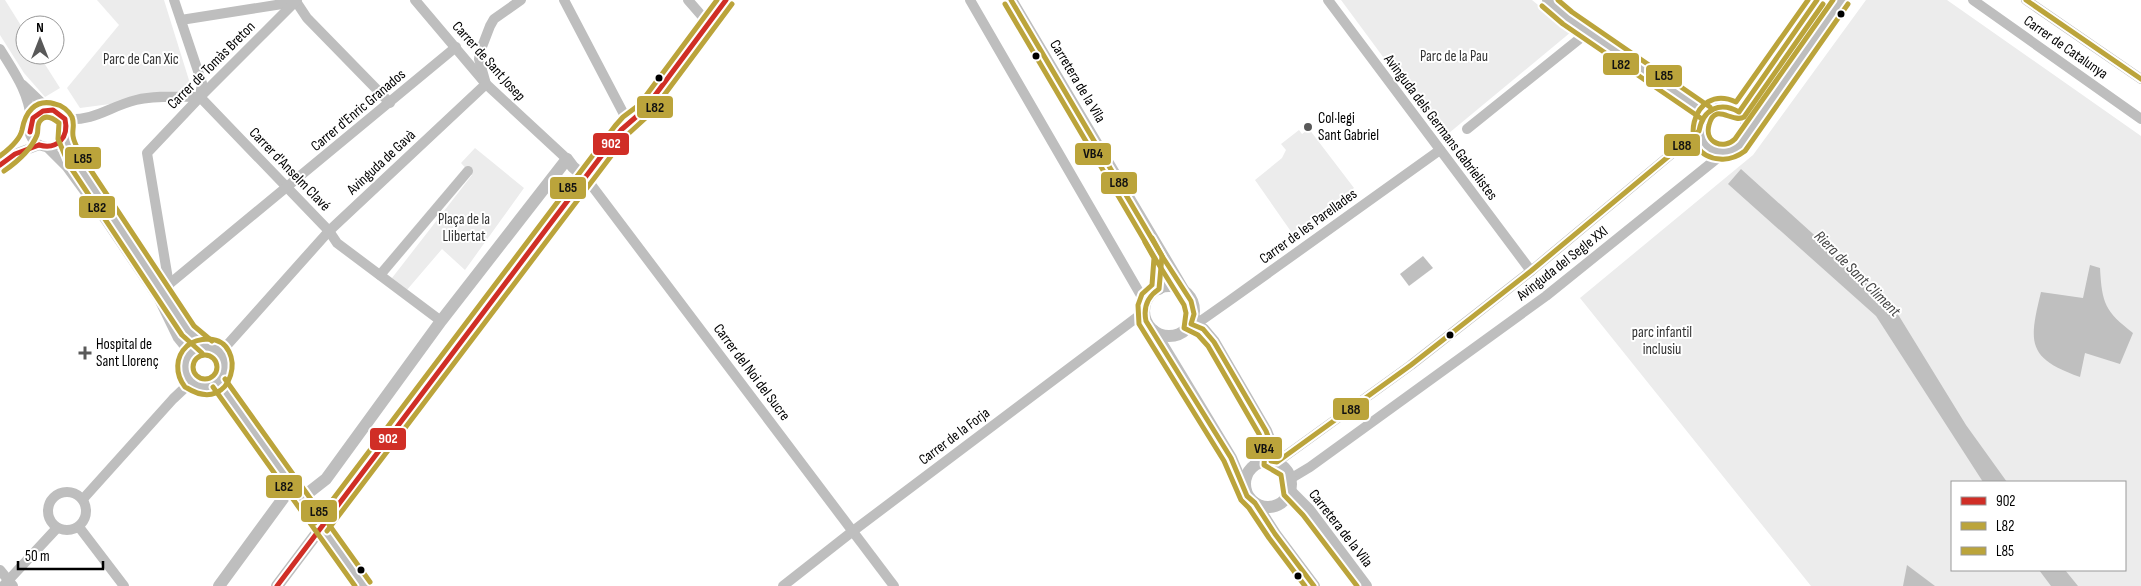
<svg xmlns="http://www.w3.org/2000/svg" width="2141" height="586" viewBox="0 0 2141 586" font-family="'Sofia Sans Condensed',sans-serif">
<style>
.green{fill:#ececec;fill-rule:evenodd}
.water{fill:#bfbfbf}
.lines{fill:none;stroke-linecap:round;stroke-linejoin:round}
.minor{stroke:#bebebe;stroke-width:10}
.tertiary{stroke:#bebebe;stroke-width:12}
.bus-1-casing{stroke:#fff;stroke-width:9}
.bus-2-casing{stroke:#fff;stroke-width:9}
.bus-3-casing{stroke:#fff;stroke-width:9}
.bus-4-casing{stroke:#fff;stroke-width:9}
.bus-5-casing{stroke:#fff;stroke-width:9}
.bus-1{stroke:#d02e26;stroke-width:5}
.bus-2{stroke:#bba43b;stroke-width:5}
.bus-3{stroke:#bba43b;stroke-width:5}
.bus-4{stroke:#bba43b;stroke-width:5}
.bus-5{stroke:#bba43b;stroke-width:5}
.bus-dot{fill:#000;stroke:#fff;stroke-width:2}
.poi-dot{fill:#595959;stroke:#fff;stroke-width:2}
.labels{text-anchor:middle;stroke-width:4;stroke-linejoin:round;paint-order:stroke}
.street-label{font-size:15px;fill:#000;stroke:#fff}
.park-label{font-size:15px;fill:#333;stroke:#fff}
.poi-label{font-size:15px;fill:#000;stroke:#fff;text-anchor:start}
.water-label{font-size:16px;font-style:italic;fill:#444;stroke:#fff}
.line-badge{stroke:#fff;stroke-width:2}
.badge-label{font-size:14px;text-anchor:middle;font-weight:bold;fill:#fff}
.pale-badge-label{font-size:14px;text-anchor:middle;font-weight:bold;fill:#111}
</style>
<rect width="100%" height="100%" fill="#fff"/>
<g class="green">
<path d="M0 0H5L25 32V55H39L60 88 45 97 24 73 0 35Z"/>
<path d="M97 0H164L193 93 80 108 67 88 119 25Z"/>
<path d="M1341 0H1532L1571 32 1443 138Z"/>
<path d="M1866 0H1947L2141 136V586H1811L1580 298 1753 155ZM1952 482H2125V570H1952Z"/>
<path d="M1309 129 1354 188 1292 233 1255 180 1282 158 1286 150 1281 144 1299 130 1302 134Z"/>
<path d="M475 148 524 188 465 270 442 249 406 291 392 278 472 175 461 163Z"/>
</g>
<g class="water">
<path d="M1741 169 1863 279 1899 316 1966 425 2007 482H1983L1876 316 1728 184Z"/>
<path d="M1423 256 1433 268 1409 286 1400 274Z"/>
<path d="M2090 265 2100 268C2102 304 2105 311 2133 333L2120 364 2085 353 2080 377C2026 358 2029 342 2041 292L2083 298Z"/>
<path d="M1907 565 1935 586H1903Z"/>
<path d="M2039 570H2065L2078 586H2051Z"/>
</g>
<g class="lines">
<g class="minor">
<path d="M174 0 202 83 200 97"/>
<path d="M295 0 307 18 390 103"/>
<path d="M415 0 486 84 567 159"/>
<path d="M564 0 628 122"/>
<path d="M688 0 708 23"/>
<path d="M970 0 1146 304"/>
<path d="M1328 0 1531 271"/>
<path d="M1547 0 1567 18 1706 113"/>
<path d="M1973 0 2141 119"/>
<path d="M2026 0 2141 79"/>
<path d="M181 20 295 2"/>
<path d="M0 49C14 72 29 92 31 120"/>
<path d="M23 85 44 105 52 109"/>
<path d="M200 97 329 231 337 243 441 321"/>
<circle cx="1723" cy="129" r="23"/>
<circle cx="48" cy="128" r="19"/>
<path d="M1739 112 1817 0"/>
<path d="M65 119C96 121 108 107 136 100 156 95 179 97 200 97"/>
<path d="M1467 129 1588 32"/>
<path d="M1746 134 1842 0"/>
<path d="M65 137 75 161 188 331 207 347"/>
<path d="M47 147 67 167 105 219 159 299 178 338 190 353"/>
<path d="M0 165 15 154 39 145"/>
<path d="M586 178 894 586"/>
<path d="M380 275 468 171"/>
<path d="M169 285 147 153 200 97 297 0"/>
<path d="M162 290 456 47"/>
<path d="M1193 321 1202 320 1229 301 1440 150"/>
<circle cx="205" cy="367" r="21"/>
<path d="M220 353 329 231 486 84 479 59 480 52 490 26 494 19 521 0"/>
<path d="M219 383 293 485"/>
<path d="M1277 462 1411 365 1531 271 1699 131"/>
<path d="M1290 479 1310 467 1546 296 1725 152"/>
<circle cx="67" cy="511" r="19"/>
<path d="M83 499 173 399 191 382"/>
<path d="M79 527 124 586"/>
<path d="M0 570 13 586"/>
<path d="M3 586 57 528"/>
<path d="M783 586 853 531 1144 312"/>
</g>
<g class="tertiary">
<path d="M1011 0 1184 291"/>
<circle cx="1169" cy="311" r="25"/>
<path d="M1159 289 1162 256"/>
<path d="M1191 324 1203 329 1214 342 1266 431 1273 449 1271 461"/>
<path d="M1154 331 1231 458 1245 491"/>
<circle cx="1268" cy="484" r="23"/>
<path d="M1290 491 1309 510 1366 586"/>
<path d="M303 497 326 479 441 321 567 159 573 167 586 178"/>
<path d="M1255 503 1275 534 1314 586"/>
<path d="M219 586 293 485 364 586"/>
<path d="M277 586 621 130 628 122 644 110 726 0"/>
</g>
<g class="bus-1-casing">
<g id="bus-1">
<path d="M30 132 33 118 43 111 53 110 65 119C69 137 58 150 39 145"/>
<path d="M0 165 15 154 39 145"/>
<path d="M277 586 621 130 644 110 726 0"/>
</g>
</g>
<g class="bus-2-casing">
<g id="bus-2">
<path d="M1808 0 1736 102C1691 81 1675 157 1720 159 1730 160 1737 157 1745 151L1848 4"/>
<path d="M1542 6 1563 24 1702 119"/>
<path d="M4 171C17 162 31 150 37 135 39 130 36 124 41 120 46 114 54 119 59 123L58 139 69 165 182 335 202 353"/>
<path d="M185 387C175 374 175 357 187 346 194 340 201 339 209 339 249 341 234 417 187 388"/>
<path d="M213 387 355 586"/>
<path d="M327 531 627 135 650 114 732 4"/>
</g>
</g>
<g class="bus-3-casing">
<g id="bus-3">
<path d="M1558 0 1572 12 1710 107"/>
<path d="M1823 4 1744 117C1732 124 1715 101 1709 125 1704 143 1724 150 1735 139L1833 0"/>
<path d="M0 156C8 150 20 140 22 130 25 113 35 98 55 104 62 105 69 111 72 117 75 125 72 129 73 136 74 143 79 151 82 157L194 326 212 341"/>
<circle cx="205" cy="367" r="12"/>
<path d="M225 379 370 582"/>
<path d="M315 523 615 126 623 117 639 105 717 0"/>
</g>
</g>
<g class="bus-4-casing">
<g id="bus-4">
<path d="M1011 0 1162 256 1191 301 1194 314 1191 324 1203 329 1214 342 1266 431 1273 449 1271 461 1277 462 1411 365 1531 271 1699 131C1703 109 1720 101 1739 112L1817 0"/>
<path d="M2026 0 2141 79"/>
<path d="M1152 238 1162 256 1159 289C1147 297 1143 307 1146 321L1231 458 1247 496 1255 503 1275 534 1314 586"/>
</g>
</g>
<g class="bus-5-casing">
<g id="bus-5">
<path d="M1005 4 1156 260 1184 305 1186 313 1184 328 1198 335 1208 346 1259 434 1265 450 1264 465 1281 475 1284 495 1303 515 1357 586"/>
<path d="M1145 242 1154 258 1152 285 1142 294 1138 305 1139 324 1224 461 1241 500 1249 508 1269 538 1305 586"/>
</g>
</g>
<use href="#bus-1" class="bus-1"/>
<use href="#bus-2" class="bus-2"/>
<use href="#bus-3" class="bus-3"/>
<use href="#bus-4" class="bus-4"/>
<use href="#bus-5" class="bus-5"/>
</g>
<g class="bus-dot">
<circle cx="1841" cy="14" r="4.5"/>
<circle cx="1036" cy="56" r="4.5"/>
<circle cx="659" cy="78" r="4.5"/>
<circle cx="1450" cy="335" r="4.5"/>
<circle cx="361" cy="570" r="4.5"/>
<circle cx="1298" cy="576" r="4.5"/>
</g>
<g class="poi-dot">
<circle cx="1308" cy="127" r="5"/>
<path d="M82.5 345.5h5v5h5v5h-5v5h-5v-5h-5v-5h5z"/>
</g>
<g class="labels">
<g class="street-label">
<text transform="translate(2066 47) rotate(35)" y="5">Carrer de Catalunya</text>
<text transform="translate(489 61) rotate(48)" y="5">Carrer de Sant Josep</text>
<text transform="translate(211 65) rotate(-45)" y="5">Carrer de Tomàs Breton</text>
<text transform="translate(1078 81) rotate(59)" y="5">Carretera de la Vila</text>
<text transform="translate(358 110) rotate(-40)" y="5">Carrer d'Enric Granados</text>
<text transform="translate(1441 127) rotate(53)" y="5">Avinguda dels Germans Gabrielistes</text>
<text transform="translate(381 162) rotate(-43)" y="5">Avinguda de Gavà</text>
<text transform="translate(290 169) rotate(46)" y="5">Carrer d'Anselm Clavé</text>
<text transform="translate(1308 226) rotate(-36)" y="5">Carrer de les Parellades</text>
<text transform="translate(1562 263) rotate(-38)" y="5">Avinguda del Segle XXI</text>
<text transform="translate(752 372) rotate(53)" y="5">Carrer del Noi del Sucre</text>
<text transform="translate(954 436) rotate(-37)" y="5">Carrer de la Forja</text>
<text transform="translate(1341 528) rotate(52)" y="5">Carretera de la Vila</text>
</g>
<g class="park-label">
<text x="1454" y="61">Parc de la Pau</text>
<text x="141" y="64">Parc de Can Xic</text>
<text x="464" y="224">Plaça de la<tspan x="464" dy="17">Llibertat</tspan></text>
<text x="1662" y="337">parc infantil<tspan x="1662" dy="17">inclusiu</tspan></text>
</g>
<g class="poi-label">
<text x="1318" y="123">Col·legi<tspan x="1318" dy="17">Sant Gabriel</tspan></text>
<text x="96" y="349">Hospital de<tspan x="96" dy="17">Sant Llorenç</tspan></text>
</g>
<g class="water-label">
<text transform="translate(1858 273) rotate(45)" y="6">Riera de Sant Climent</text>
</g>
</g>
<g class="line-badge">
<rect x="1602" y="52" width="38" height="24" rx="5" fill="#bba43b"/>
<rect x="1645" y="64" width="38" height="24" rx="5" fill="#bba43b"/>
<rect x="636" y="95" width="38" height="24" rx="5" fill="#bba43b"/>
<rect x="592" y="132" width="38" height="24" rx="5" fill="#d02e26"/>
<rect x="1663" y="133" width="38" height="24" rx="5" fill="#bba43b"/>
<rect x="1074" y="142" width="38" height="24" rx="5" fill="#bba43b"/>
<rect x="64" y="146" width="38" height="24" rx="5" fill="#bba43b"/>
<rect x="1100" y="171" width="38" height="24" rx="5" fill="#bba43b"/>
<rect x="549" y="176" width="38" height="24" rx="5" fill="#bba43b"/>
<rect x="78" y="195" width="38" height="24" rx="5" fill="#bba43b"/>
<rect x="1332" y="397" width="38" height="24" rx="5" fill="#bba43b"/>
<rect x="369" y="427" width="38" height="24" rx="5" fill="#d02e26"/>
<rect x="1245" y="436" width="38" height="24" rx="5" fill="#bba43b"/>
<rect x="265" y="474" width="38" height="25" rx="5" fill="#bba43b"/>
<rect x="300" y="499" width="38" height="24" rx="5" fill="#bba43b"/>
</g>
<g class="badge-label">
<text x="611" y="148">902</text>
<text x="388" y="443">902</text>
</g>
<g class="pale-badge-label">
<text x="1621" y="69">L82</text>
<text x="1664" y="80">L85</text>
<text x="655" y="112">L82</text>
<text x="1682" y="150">L88</text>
<text x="1093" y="158">VB4</text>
<text x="83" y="163">L85</text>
<text x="1119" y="187">L88</text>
<text x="568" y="192">L85</text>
<text x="97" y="212">L82</text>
<text x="1351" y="414">L88</text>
<text x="1264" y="453">VB4</text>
<text x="284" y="491">L82</text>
<text x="319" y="516">L85</text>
</g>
<rect x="1951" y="481" width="175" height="90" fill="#ffffff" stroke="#999999"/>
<rect x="1961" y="497" width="25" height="8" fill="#d02e26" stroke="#999999"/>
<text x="1996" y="506" font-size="15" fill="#000000">902</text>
<rect x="1961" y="522" width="25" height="8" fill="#bba43b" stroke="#999999"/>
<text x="1996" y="531" font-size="15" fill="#000000">L82</text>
<rect x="1961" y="547" width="25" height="8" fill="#bba43b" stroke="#999999"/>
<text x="1996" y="556" font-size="15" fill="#000000">L85</text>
<g transform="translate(40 40)"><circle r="24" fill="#ffffff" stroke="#999999"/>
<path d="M0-4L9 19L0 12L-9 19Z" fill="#595959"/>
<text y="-8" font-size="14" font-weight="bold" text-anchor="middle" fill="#000000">N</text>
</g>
<path d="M18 561v8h85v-8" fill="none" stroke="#000000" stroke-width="2.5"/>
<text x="25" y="561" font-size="15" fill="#000000" stroke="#ffffff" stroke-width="4" paint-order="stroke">50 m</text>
</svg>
